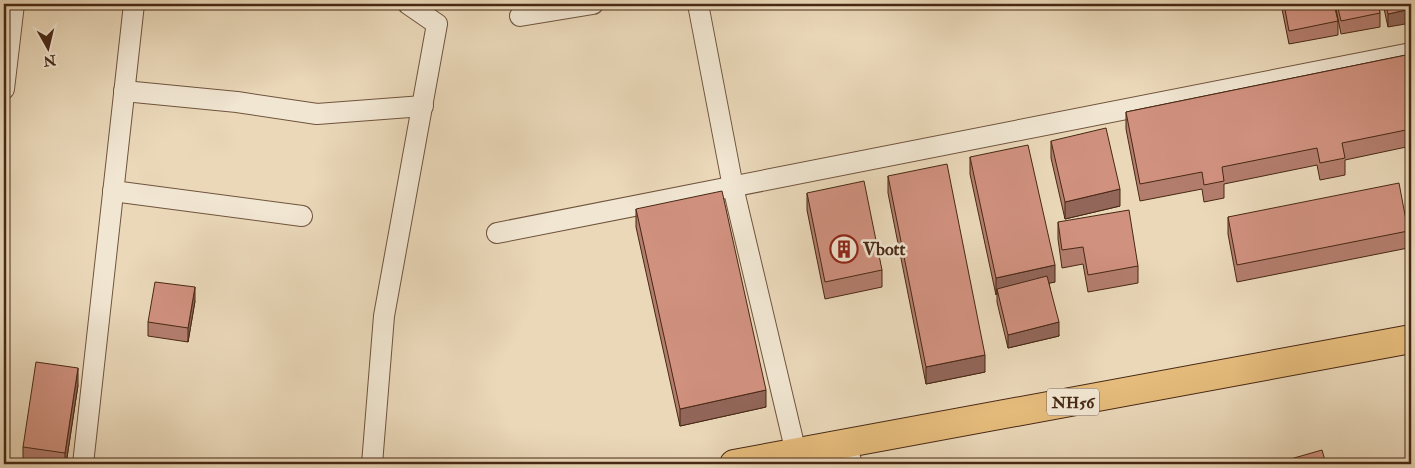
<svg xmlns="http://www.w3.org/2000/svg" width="1415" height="468" viewBox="0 0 1415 468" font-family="'IM FELL Double Pica',serif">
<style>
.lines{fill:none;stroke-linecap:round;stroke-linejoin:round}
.minor-casing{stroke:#70543d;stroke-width:22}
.highway-casing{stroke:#472814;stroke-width:30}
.minor{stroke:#f1e6d2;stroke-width:20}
.highway{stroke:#e5bc7c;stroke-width:28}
.wall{fill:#b37d6d;stroke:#472814}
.shaded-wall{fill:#926659;stroke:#472814}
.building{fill:#d0917f;stroke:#472814}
.labels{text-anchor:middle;stroke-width:5;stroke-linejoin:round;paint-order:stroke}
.shield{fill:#f1e6d2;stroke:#7a614d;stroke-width:1}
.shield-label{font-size:16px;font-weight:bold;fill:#472814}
.poi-label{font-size:18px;font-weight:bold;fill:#472814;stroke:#f1e6d2;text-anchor:start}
</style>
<rect width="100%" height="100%" fill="#ead8b9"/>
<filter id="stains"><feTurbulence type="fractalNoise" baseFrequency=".004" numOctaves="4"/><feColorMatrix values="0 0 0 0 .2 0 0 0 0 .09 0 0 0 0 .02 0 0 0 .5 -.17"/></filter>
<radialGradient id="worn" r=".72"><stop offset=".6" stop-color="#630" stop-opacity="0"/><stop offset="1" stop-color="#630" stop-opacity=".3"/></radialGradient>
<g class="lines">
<g class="minor-casing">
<g id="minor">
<path d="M698 4 733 187 796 453"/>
<path d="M520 16 593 4"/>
<path d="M4 89 14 4"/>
<path d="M124 91 237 102 317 114 423 106"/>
<path d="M113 191 302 216"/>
<path d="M497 233 1411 53"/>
<path d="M846 445 852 464"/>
<path d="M83 464 134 4"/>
<path d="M372 464 384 316 437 24 408 4"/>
</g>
</g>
<g class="highway-casing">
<path id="highway" d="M734 464 1411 339"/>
</g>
<use href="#minor" class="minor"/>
<use href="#highway" class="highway"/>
</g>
<g class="wall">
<path d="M1281 4H1334L1338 21V35L1289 44Z"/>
<path d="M1335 4H1378L1380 13V27L1341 34Z"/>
<path d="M1383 4H1411L1388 27Z"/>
<path d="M1411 54V146L1345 160V175L1320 180 1317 165 1224 184V198L1204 202 1202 189 1140 201 1126 129V112Z"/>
<path d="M1051 141 1120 206 1065 219 1051 158Z"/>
<path d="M970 157 1055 282 1049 283 1059 336 1008 348 997 302V294L996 295 970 174Z"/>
<path d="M1411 164V193L1407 178V165Z"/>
<path d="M888 176 985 372 926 384 888 193Z"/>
<path d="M807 193 882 270V287L825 299 807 210Z"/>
<path d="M636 209 766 407 680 426 636 227Z"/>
<path d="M1228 217 1408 231V248L1237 282 1228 234Z"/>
<path d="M1058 222 1138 266V283L1088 292 1083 264 1062 268 1058 239Z"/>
<path d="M195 301 188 342 148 336V322Z"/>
<path d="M78 385 66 464H23V447Z"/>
</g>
<g class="shaded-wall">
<path d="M1411 9V23L1388 27V14Z"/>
<path d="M1120 189V206L1065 219V202Z"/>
<path d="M1055 265V282L998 294 997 289V294L996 295V278Z"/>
<path d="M195 287V301L188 342V328Z"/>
<path d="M1059 322V336L1008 348V335Z"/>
<path d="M985 355V372L926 384V367Z"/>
<path d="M78 368V385L66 464H65V453Z"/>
<path d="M766 390V407L680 426V409Z"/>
</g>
<g class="building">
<path d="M1284 4H1334L1338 21 1289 31Z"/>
<path d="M1337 4H1378L1380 13 1341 21Z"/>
<path d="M1386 4H1411V9L1388 14Z"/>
<path d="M1411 54V129L1342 143 1345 158 1320 163 1317 148 1222 167 1224 181 1204 185 1202 172 1140 184 1126 112Z"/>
<path d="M1106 128 1120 189 1065 202 1051 141Z"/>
<path d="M1028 145 1055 265 996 278 970 157Z"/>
<path d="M947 164 985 355 926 367 888 176Z"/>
<path d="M1411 164V179L1407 165Z"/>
<path d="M864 181 882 270 825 282 807 193Z"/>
<path d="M1399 183 1408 231 1237 265 1228 217Z"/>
<path d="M722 191 766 390 680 409 636 209Z"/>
<path d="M1129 210 1138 266 1088 275 1083 247 1062 250 1058 222Z"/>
<path d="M1047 276 1059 322 1008 335 997 289Z"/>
<path d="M155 282 195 287 188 328 148 322Z"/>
<path d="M36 362 78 368 65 453 23 447Z"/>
<path d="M1322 450 1326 464H1273Z"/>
</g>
<defs>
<g id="building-ring" transform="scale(1.4375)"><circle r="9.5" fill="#f1e6d2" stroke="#8f2418" stroke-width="1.5"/><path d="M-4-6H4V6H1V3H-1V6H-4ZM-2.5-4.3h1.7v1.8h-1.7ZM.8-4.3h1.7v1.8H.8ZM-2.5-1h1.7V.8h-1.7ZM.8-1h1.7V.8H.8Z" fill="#8f2418"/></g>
</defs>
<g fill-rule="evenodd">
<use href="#building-ring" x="844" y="249"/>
</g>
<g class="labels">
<rect class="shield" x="1047" y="388.5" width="52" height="27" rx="4"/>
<g class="shield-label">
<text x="1073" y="408">NH56</text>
</g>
<g class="poi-label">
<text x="863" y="255">Vbott</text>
</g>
</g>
<rect width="1415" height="468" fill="none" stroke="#ead8b9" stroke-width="20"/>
<rect x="5" y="5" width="1405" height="458" fill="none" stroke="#472814" stroke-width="2.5"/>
<rect x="10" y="10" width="1395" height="448" fill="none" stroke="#472814"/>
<g transform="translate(48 48) rotate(172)" stroke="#f1e6d2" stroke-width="4" paint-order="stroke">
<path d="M0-4L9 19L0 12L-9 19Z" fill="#472814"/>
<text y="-8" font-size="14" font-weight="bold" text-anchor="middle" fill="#472814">N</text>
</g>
<rect width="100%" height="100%" filter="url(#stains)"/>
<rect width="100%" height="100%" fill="url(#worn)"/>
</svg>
